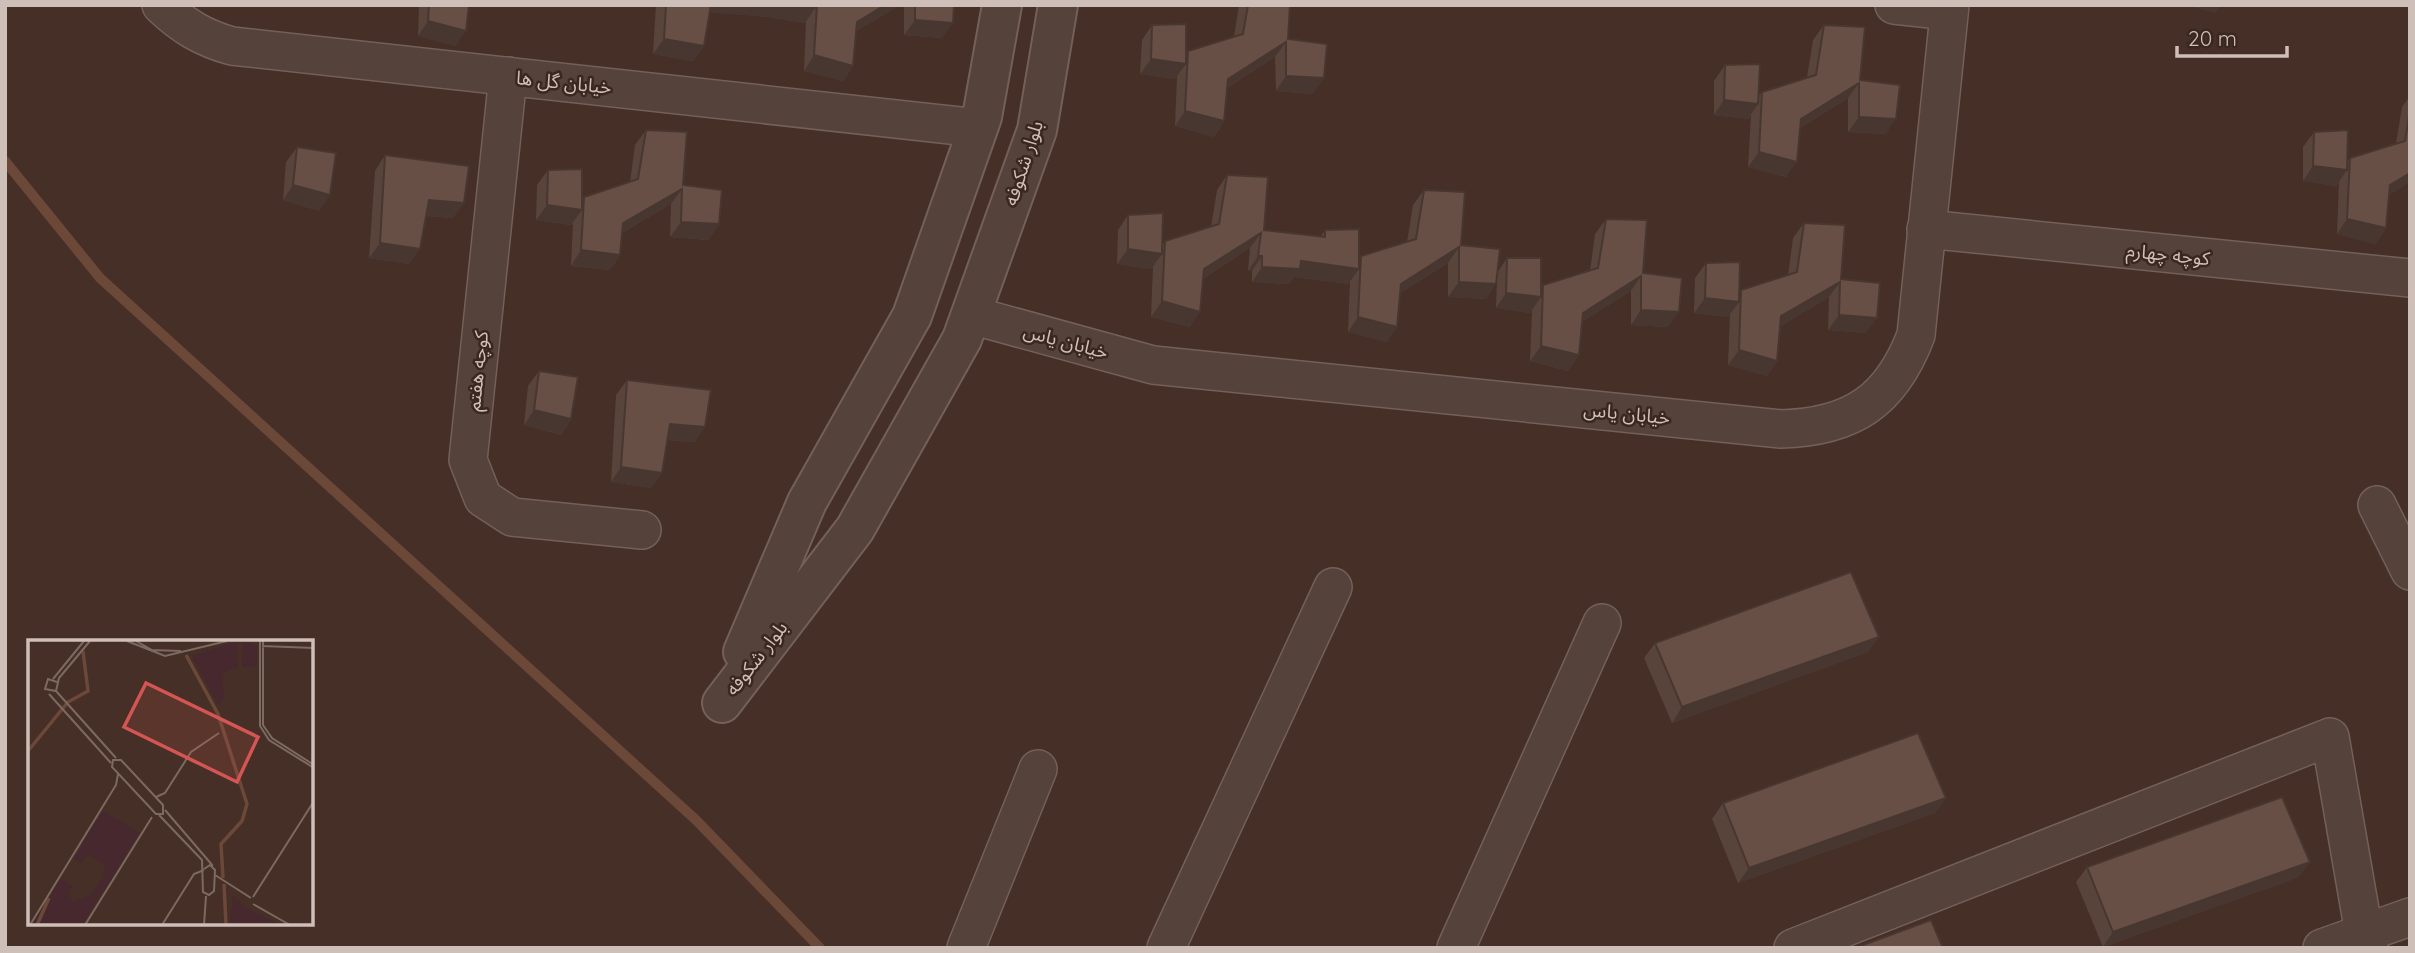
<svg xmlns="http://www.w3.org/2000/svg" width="2415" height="953" viewBox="0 0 2415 953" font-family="Quicksand,'Noto Sans Arabic',sans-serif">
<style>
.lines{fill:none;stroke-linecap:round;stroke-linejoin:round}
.stream{stroke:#6c4839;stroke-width:10}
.minor-casing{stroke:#726059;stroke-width:40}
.tertiary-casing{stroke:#726059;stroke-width:42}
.minor{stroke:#54423b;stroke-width:37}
.tertiary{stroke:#54423b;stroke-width:38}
.wall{fill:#59443b}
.shaded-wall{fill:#483730}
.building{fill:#674f45;stroke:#483730;stroke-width:2}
.labels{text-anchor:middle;stroke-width:5;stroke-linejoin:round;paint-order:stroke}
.street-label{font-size:19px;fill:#cebfb8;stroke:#3a271f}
.inset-river{fill:none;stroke:#6c4839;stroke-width:3.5}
.inset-road{fill:none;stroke:#7c6960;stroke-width:2}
.view{fill:#d45553;fill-opacity:0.15;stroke:#d45553;stroke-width:3.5}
.inset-edge{fill:none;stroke:#cebfb8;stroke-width:3.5}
</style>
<rect width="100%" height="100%" fill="#452f26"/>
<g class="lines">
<path class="stream" d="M5 161 100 278 696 820 820 948"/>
<g class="minor-casing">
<g id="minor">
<path d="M161 5C183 26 203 38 232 46L978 128"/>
<path d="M1894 5 1949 11"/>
<path d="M508 76 468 460 483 498 512 517 642 530"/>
<path d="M1926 229 2410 278"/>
<path d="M971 315 1153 365 1781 429C1852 427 1891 401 1916 335L1950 5"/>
<path d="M2377 505 2410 571"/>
<path d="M966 948 1038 769"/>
<path d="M1166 948 1333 587"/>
<path d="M1456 948 1602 623"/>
<path d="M1793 948 2330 737 2364 933 2369 948"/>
<path d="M2322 948 2410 917"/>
</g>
</g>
<g class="tertiary-casing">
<g id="tertiary">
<path d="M743 652 807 502 912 316 982 117 1002 5"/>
<path d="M722 703 855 529 962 339 1037 130 1058 5"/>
</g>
</g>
<use href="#minor" class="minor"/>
<use href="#tertiary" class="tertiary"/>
</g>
<g class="wall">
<path d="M419 5H469L456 46 418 36Z"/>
<path d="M656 5H900L856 31 853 66 843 81 804 71 806 21 805 23 769 17 710 12 704 46 693 61 653 54Z"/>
<path d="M904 5H954L942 38 904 35Z"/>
<path d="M1239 5H1290L1288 39 1313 94 1276 91 1275 57 1227 88 1224 121 1214 137 1175 126 1177 76 1175 79 1140 74 1142 40 1152 25 1186 54 1188 51 1234 37Z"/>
<path d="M1824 25 1860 80 1886 134 1848 132V98L1800 128 1786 177 1748 167 1751 115 1748 119 1714 115V81L1725 65 1758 96 1762 92 1807 77 1813 40Z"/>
<path d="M2410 96V182L2389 194 2386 228 2375 244 2337 234 2339 182 2336 186 2303 181V147L2314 132 2347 162 2350 158 2396 144 2402 107Z"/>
<path d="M646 130 683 185 719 224 708 240 670 237 671 204 622 233 620 255 610 270 571 266 573 223 571 225 536 220 537 185 548 170 582 200 584 197 630 182 635 145Z"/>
<path d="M297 147 319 211 283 200 286 162Z"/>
<path d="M385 155 453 218 426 216 409 264 369 258 375 171Z"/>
<path d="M1227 175 1264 230 1321 236 1325 230 1359 259 1361 256 1407 242 1413 205 1424 190 1461 245 1497 273 1507 258 1541 288 1543 285 1590 271 1595 234 1606 219 1643 273 1668 327 1631 325V291L1582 322 1579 355 1568 371 1530 361 1532 310 1530 313 1496 308 1497 280 1486 299 1448 297V263L1400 293 1387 342 1348 332 1350 281 1348 284 1294 277 1289 284 1252 282V271H1248L1250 248 1204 278 1190 327 1151 317 1153 266 1151 269 1117 264 1118 230 1128 215 1162 245 1165 241 1211 227 1217 190Z"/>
<path d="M1804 223 1841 279 1866 333 1828 330 1829 297 1781 326 1777 361 1767 376 1728 365 1730 314 1728 317 1694 313 1695 278 1706 263 1739 293 1741 290 1788 275 1793 238Z"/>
<path d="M539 371 571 419 561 435 524 425 528 386Z"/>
<path d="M627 380 695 442 667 440 662 473 651 488 611 482 616 395Z"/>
<path d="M1655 643 1868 652 1672 723 1644 658Z"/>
<path d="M1946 798 1935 813 1738 883 1712 819 1723 803Z"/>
<path d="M2087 867 2299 877 2103 947 2076 882Z"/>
</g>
<g class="shaded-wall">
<path d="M706 5H801L815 8 805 23 769 17 702 12Z"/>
<path d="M885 5H900L846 37 857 22Z"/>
<path d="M2184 5H2221L2215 13Z"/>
<path d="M915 20 953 23 942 38 904 35Z"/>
<path d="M428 21 466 31 456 46 418 36Z"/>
<path d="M664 39 704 46 693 61 653 54Z"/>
<path d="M1286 42 1275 57 1217 94 1228 79Z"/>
<path d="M814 55 853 66 843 81 804 71Z"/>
<path d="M1151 59 1186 64 1175 79 1140 74Z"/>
<path d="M1286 76 1324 78 1313 94 1276 91Z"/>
<path d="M1859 83 1848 98 1791 134 1801 119Z"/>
<path d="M1724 100 1758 104 1748 119 1714 115Z"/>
<path d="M1185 111 1224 121 1214 137 1175 126Z"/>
<path d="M1859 117 1896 119 1886 134 1848 132Z"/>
<path d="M1759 152 1797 162 1786 177 1748 167Z"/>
<path d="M2313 166 2347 170 2336 186 2303 181Z"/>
<path d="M2410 173V182L2380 201 2390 185Z"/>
<path d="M293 185 330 195 319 211 283 200Z"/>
<path d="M682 189 671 204 613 238 623 223Z"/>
<path d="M429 200 464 203 453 218 418 215Z"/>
<path d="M547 205 582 210 571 225 536 220Z"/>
<path d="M2347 219 2386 228 2375 244 2337 234Z"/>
<path d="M681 222 719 224 708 240 670 237Z"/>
<path d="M1261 233 1250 248 1194 284 1204 269Z"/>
<path d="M380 243 420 249 409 264 369 258Z"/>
<path d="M1459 247 1448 263 1391 299 1401 284Z"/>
<path d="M1128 249 1162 254 1151 269 1117 264Z"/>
<path d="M581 250 620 255 610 270 571 266Z"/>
<path d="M1258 256H1262L1252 271H1248Z"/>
<path d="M1301 261 1359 269 1348 284 1294 277 1289 284 1252 282 1262 267Z"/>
<path d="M1641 276 1631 291 1573 328 1583 313Z"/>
<path d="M1459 282 1496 284 1486 299 1448 297Z"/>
<path d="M1840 282 1829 297 1771 332 1781 316Z"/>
<path d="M1506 293 1541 297 1530 313 1496 308Z"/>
<path d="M1705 298 1739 302 1728 317 1694 313Z"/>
<path d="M1162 301 1200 312 1190 327 1151 317Z"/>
<path d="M1641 310 1679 312 1668 327 1631 325Z"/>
<path d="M1839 315 1877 318 1866 333 1828 330Z"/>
<path d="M1358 317 1397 327 1387 342 1348 332Z"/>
<path d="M1541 346 1579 355 1568 371 1530 361Z"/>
<path d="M1739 350 1777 361 1767 376 1728 365Z"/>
<path d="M534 410 571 419 561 435 524 425Z"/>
<path d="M670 424 705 427 695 442 660 439Z"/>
<path d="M621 467 662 473 651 488 611 482Z"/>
<path d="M1879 637 1868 652 1672 723 1682 707Z"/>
<path d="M1946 798 1935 813 1738 883 1749 868Z"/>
<path d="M2310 862 2299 877 2103 947 2113 932Z"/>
</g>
<g class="building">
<path d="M429 5H469L466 31 428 21Z"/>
<path d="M666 5H711L704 46 664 39Z"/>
<path d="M801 5H815V8Z"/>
<path d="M817 5H885L857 22 853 66 814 55Z"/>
<path d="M915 5H954L953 23 915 20Z"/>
<path d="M1248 5H1290L1288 39 1327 44 1324 78 1286 76V42L1228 79 1224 121 1185 111 1188 51 1243 34Z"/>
<path d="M1186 24V64L1151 59 1152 25Z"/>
<path d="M1824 25 1865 27 1860 80 1900 85 1896 119 1859 117V83L1801 119 1797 162 1759 152 1762 92 1816 75Z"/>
<path d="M1760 64 1758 104 1724 100 1725 65Z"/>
<path d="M2410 111V173L2390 185 2386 228 2347 219 2350 158 2405 141Z"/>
<path d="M646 130 687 132 683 185 722 190 719 224 681 222 682 189 623 223 620 255 581 250 584 197 638 179Z"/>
<path d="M2348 130 2347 170 2313 166 2314 132Z"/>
<path d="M297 147 336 153 330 195 293 185Z"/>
<path d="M385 155 469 166 464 203 429 200 420 249 380 243Z"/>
<path d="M582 169V210L547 205 548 170Z"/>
<path d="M1227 175 1268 177 1264 230 1325 237V230L1359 229V269L1301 261 1300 269 1262 267V256H1258L1261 233 1204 269 1200 312 1162 301 1165 241 1219 224Z"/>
<path d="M1424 190 1465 192 1461 245 1500 249 1496 284 1459 282V247L1401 284 1397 327 1358 317 1361 256 1416 239Z"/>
<path d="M1163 213 1162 254 1128 249V215Z"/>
<path d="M1606 219 1647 220 1643 273 1682 278 1679 312 1641 310V276L1583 313 1579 355 1541 346 1543 285 1598 268Z"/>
<path d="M1804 223 1845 225 1841 279 1880 283 1877 318 1839 315 1840 282 1781 316 1777 361 1739 350 1741 290 1797 272Z"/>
<path d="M1507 258H1541V297L1506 293Z"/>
<path d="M1740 262 1739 302 1705 298 1706 263Z"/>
<path d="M539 371 578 377 571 419 534 410Z"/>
<path d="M627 380 711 390 705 427 670 424 662 473 621 467Z"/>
<path d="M1851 572 1879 637 1682 707 1655 643Z"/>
<path d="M1918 733 1946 798 1749 868 1723 803Z"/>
<path d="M2282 797 2310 862 2113 932 2087 867Z"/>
<path d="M1931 920 1943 948H1855Z"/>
</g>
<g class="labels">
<g class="street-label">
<text transform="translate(564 82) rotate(6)" y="7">خیابان گل ها</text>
<text transform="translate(1023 163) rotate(-72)" y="7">بلوار شکوفه</text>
<text transform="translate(2168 254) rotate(6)" y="7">کوچه چهارم</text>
<text transform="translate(1066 341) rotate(15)" y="7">خیابان یاس</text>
<text transform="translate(477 371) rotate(-84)" y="7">کوچه هفتم</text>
<text transform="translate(1627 413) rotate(6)" y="7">خیابان یاس</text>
<text transform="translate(756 658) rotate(-52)" y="7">بلوار شکوفه</text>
</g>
</g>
<g transform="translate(28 640)">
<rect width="285" height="285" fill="#452f26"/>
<path d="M210 1V27L194 33 196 58 190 64 164 16ZM215 1 229 6V27H214ZM75 171 111 193 54 285H4L33 239 44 246 40 252 44 262 63 255 75 238 77 226 60 214 53 223 46 219ZM205 256 217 268 254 285H202Z" fill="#46282e"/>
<path class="inset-river" d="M158 15 190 74 219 164 214 181 193 204 195 238M0 111 40 62 60 51 55 11M196 244 198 285M9 285 21 258"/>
<path class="inset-road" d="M99 1 137 16 199 1M108 1 124 10 153 11M232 1V86L241 100 286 128M235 1V85L244 98 286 125M234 6 286 8M25 39 56 1M29 42 20 39 17 49 28 51 31 38 62 1M28 51 88 118M21 54 83 123M85 120H93L135 165V174H128L84 127ZM128 157 137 153 163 112 191 93M137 170 185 226M131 175 174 220 175 252 181 255 186 251 187 230 182 225 176 229M187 235 223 258M225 257 286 161M225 264 262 285M2 285 88 145 90 134M57 285 124 177M134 285 166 234 176 230M176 285 178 256"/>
<path class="view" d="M118 43 230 97 209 142 96 87Z"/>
<rect width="285" height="285" class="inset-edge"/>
</g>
<rect width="2415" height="953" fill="none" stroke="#cebfb8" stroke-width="14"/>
<path d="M2177 46v10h110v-10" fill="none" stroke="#cebfb8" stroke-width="3.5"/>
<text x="2188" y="46" font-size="21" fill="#cebfb8" stroke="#3a271f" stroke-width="5" paint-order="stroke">20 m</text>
</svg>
